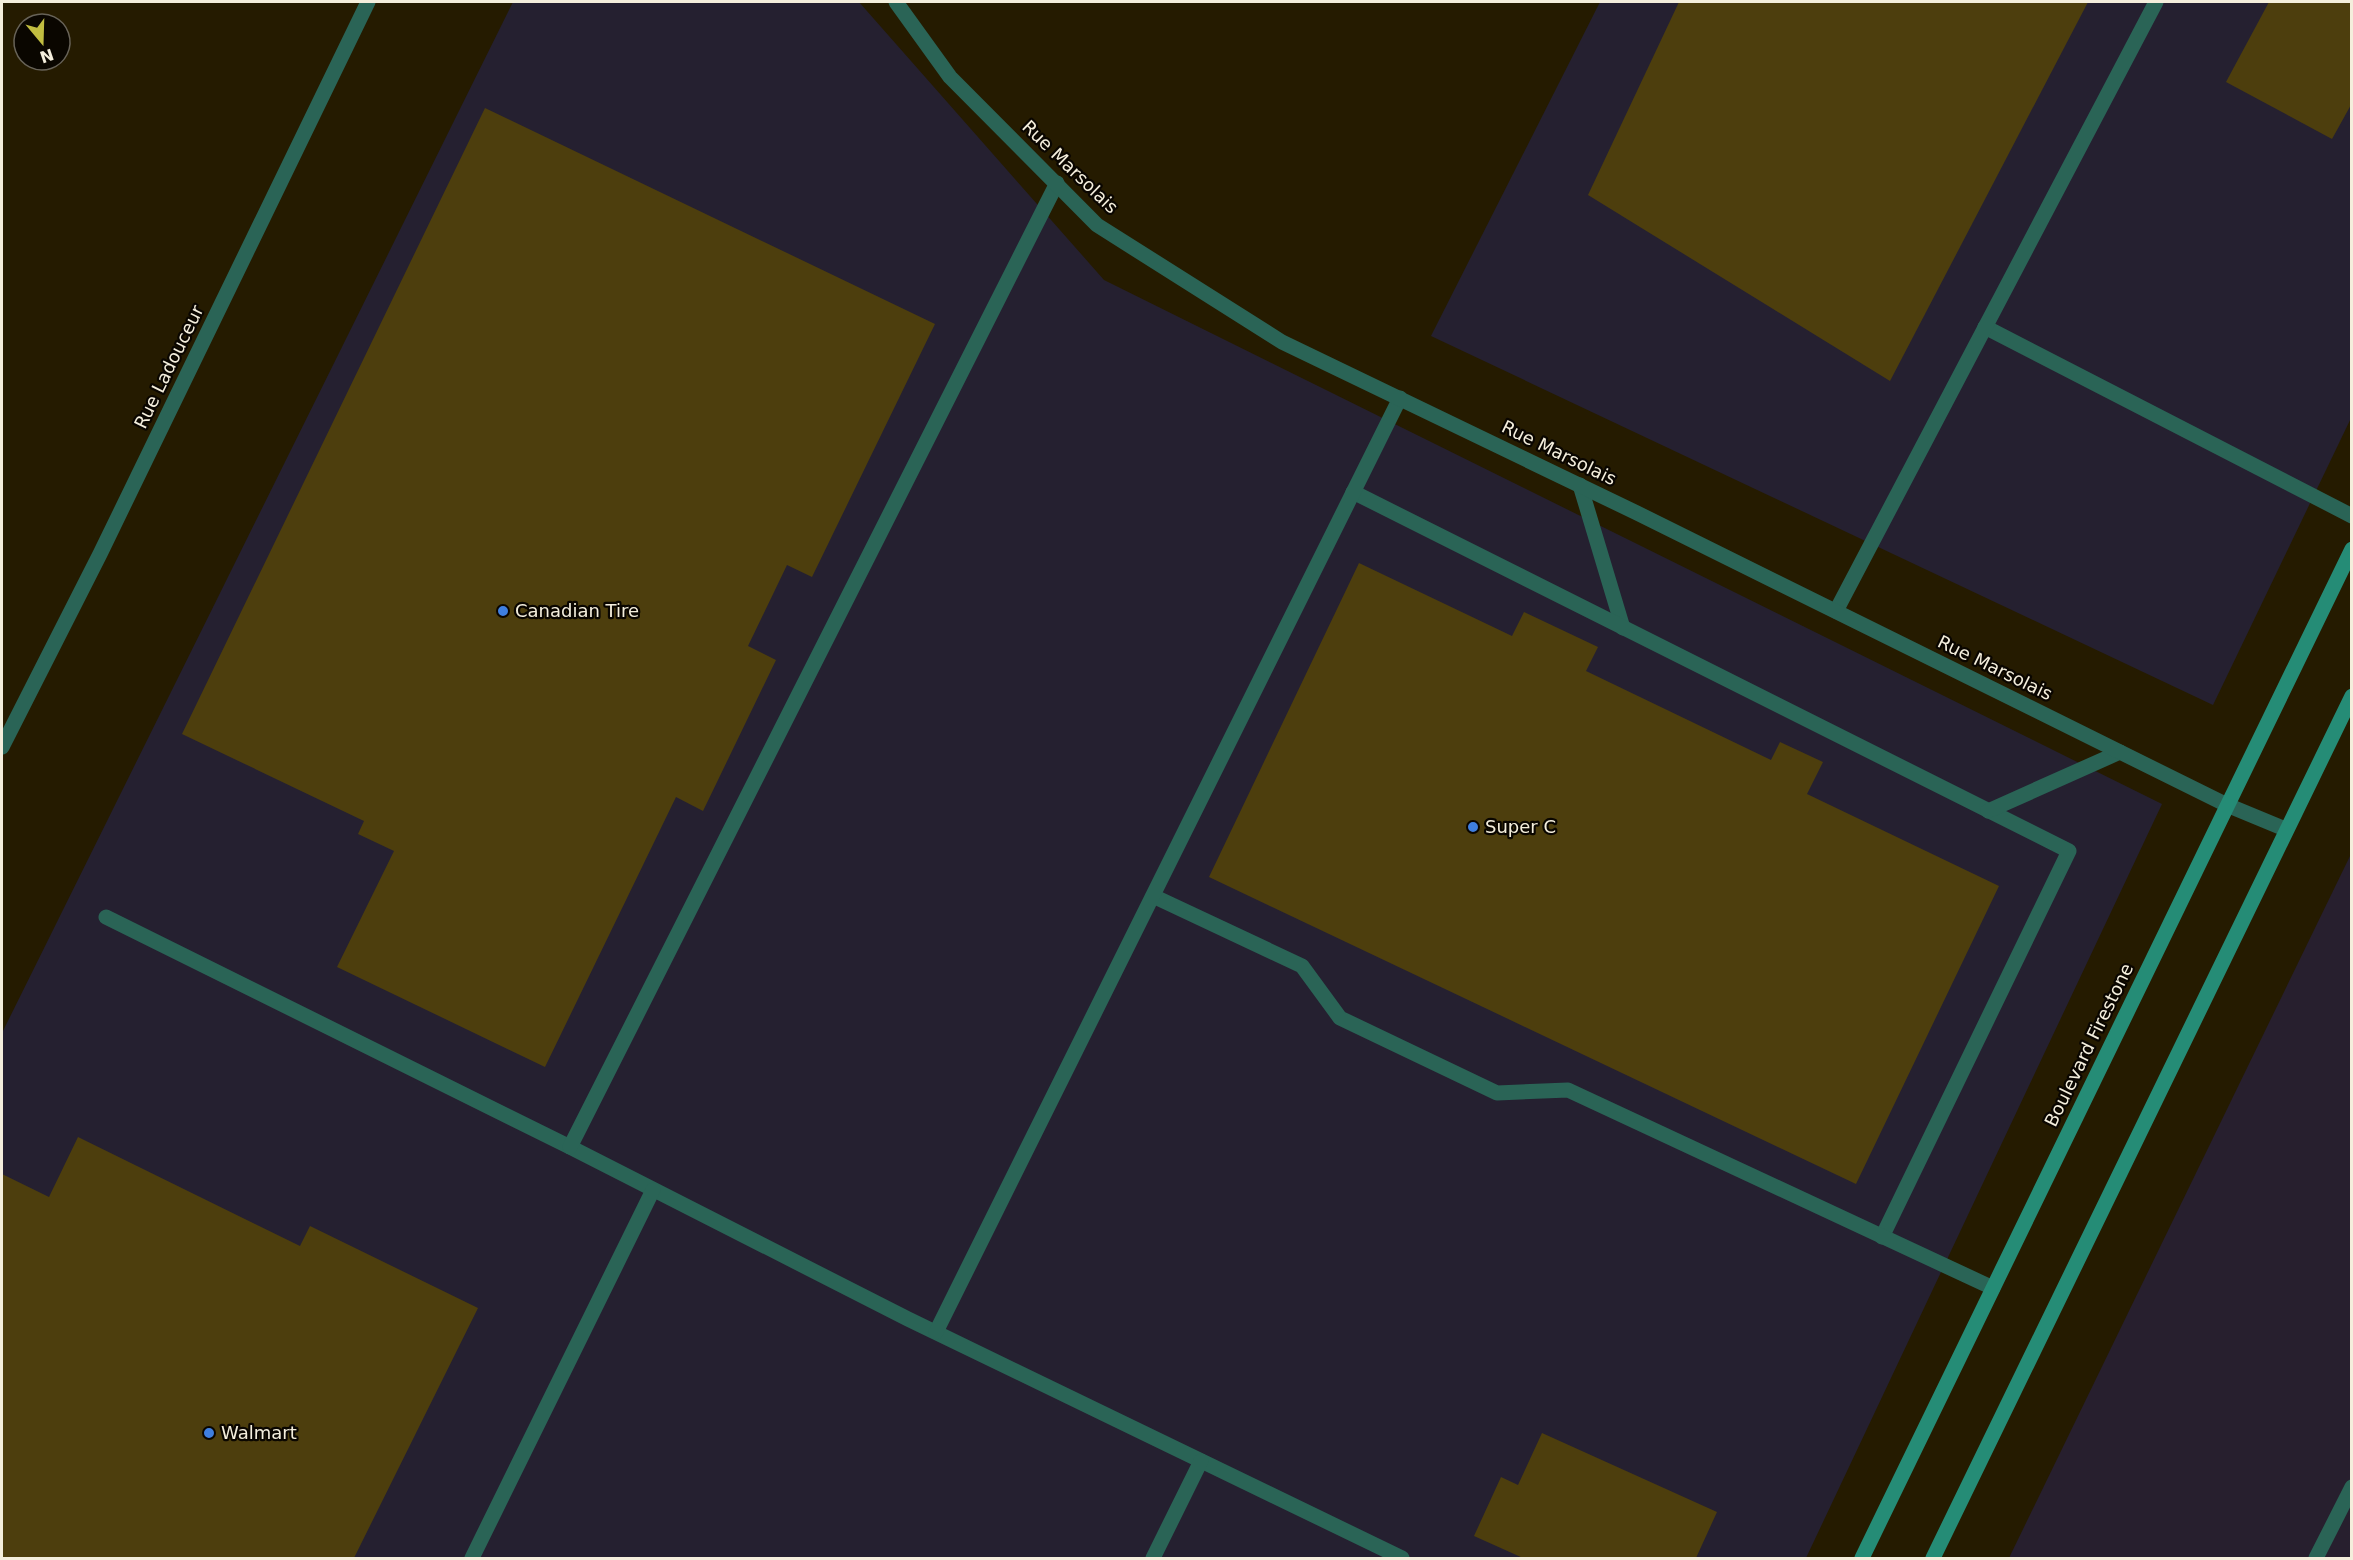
<svg xmlns="http://www.w3.org/2000/svg" width="2353" height="1560" viewBox="0 0 2353 1560" font-family="'DejaVu Sans',sans-serif">
<style>
.commercial{fill:#252030}
.industrial{fill:#271f2e}
.building{fill:#4d3e0d}
.lines{fill:none;stroke-linecap:round;stroke-linejoin:round}
.lane{stroke:#2a6456;stroke-width:15}
.street{stroke:#2a6456;stroke-width:15}
.secondary{stroke:#258c76;stroke-width:15}
.shop-dot{fill:#3f7fe0;stroke:#0a0600;stroke-width:2}
.labels{text-anchor:middle;stroke-width:4.5;stroke-linejoin:round;paint-order:stroke}
.street-label{font-size:18px;fill:#f4eedc;stroke:#0a0600}
.poi-label{font-size:18px;fill:#f4eedc;stroke:#0a0600;text-anchor:start}
</style>
<rect width="100%" height="100%" fill="#251b00"/>
<g class="commercial">
<path d="M513 2H859L1104 280 2162 804 1806 1558H2V1033Z"/>
<path d="M1600 2H2351V418L2213 705 1431 336Z"/>
</g>
<path class="industrial" d="M2351 854V1558H2009Z"/>
<g class="building">
<path d="M1679 2H2088L1890 381 1588 195Z"/>
<path d="M2269 2H2352V103L2332 139 2226 82Z"/>
<path d="M485 108 935 324 812 577 787 565 748 646 776 660 703 811 676 797 545 1067 337 967 394 851 358 834 364 821 182 734Z"/>
<path d="M1359 563 1512 636 1524 612 1598 647 1586 671 1771 760 1780 742 1823 762 1807 794 1999 886 1856 1184 1209 877Z"/>
<path d="M78 1137 300 1246 310 1226 478 1308 354 1558H2V1174L49 1197Z"/>
<path d="M1542 1433 1717 1512 1696 1558H1523L1474 1536 1501 1477 1518 1485Z"/>
</g>
<g class="lines">
<g class="lane">
<path d="M1985 327 2352 516"/>
<path d="M1580 485 1623 628"/>
<path d="M1353 492 2069 851 1882 1237"/>
<path d="M1836 611 2156 2"/>
<path d="M1988 811 2120 752"/>
<path d="M1153 896 1302 966 1340 1018 1497 1093 1568 1090 1993 1288"/>
<path d="M106 917 570 1147 908 1319 1402 1558"/>
<path d="M570 1147 1057 183"/>
<path d="M936 1332 1400 398"/>
<path d="M472 1558 653 1190"/>
<path d="M1153 1558 1201 1461"/>
<path d="M2316 1558 2352 1487"/>
</g>
<g class="street">
<path d="M896 2 950 77 1097 225 1282 342 1637 513 2227 805 2285 829"/>
<path d="M2 747 100 554 368 2"/>
</g>
<g class="secondary">
<path d="M1862 1558 2352 549"/>
<path d="M1933 1558 2352 696"/>
</g>
</g>
<g class="shop-dot">
<circle cx="503" cy="611" r="6"/>
<circle cx="1473" cy="827" r="6"/>
<circle cx="209" cy="1433" r="6"/>
</g>
<g class="labels">
<g class="street-label">
<text transform="translate(1070 167) rotate(44)" y="6">Rue Marsolais</text>
<text transform="translate(169 367) rotate(-64)" y="6">Rue Ladouceur</text>
<text transform="translate(1559 453) rotate(26)" y="6">Rue Marsolais</text>
<text transform="translate(1995 668) rotate(26)" y="6">Rue Marsolais</text>
<text transform="translate(2089 1045) rotate(-64)" y="6">Boulevard Firestone</text>
</g>
<g class="poi-label">
<text x="515" y="617">Canadian Tire</text>
<text x="1485" y="833">Super C</text>
<text x="221" y="1439">Walmart</text>
</g>
</g>
<rect width="2353" height="1560" fill="none" stroke="#f4eedc" stroke-width="6"/>
<g transform="translate(42 42) rotate(161)"><circle r="28" fill="#0a0600" stroke="#686358" stroke-width="1.5"/>
<path d="M0-4.5L10 22L0 15L-10 22Z" fill="#c1bd40"/>
<text y="-9" font-size="16" font-weight="bold" text-anchor="middle" fill="#f4eedc">N</text>
</g>
</svg>
